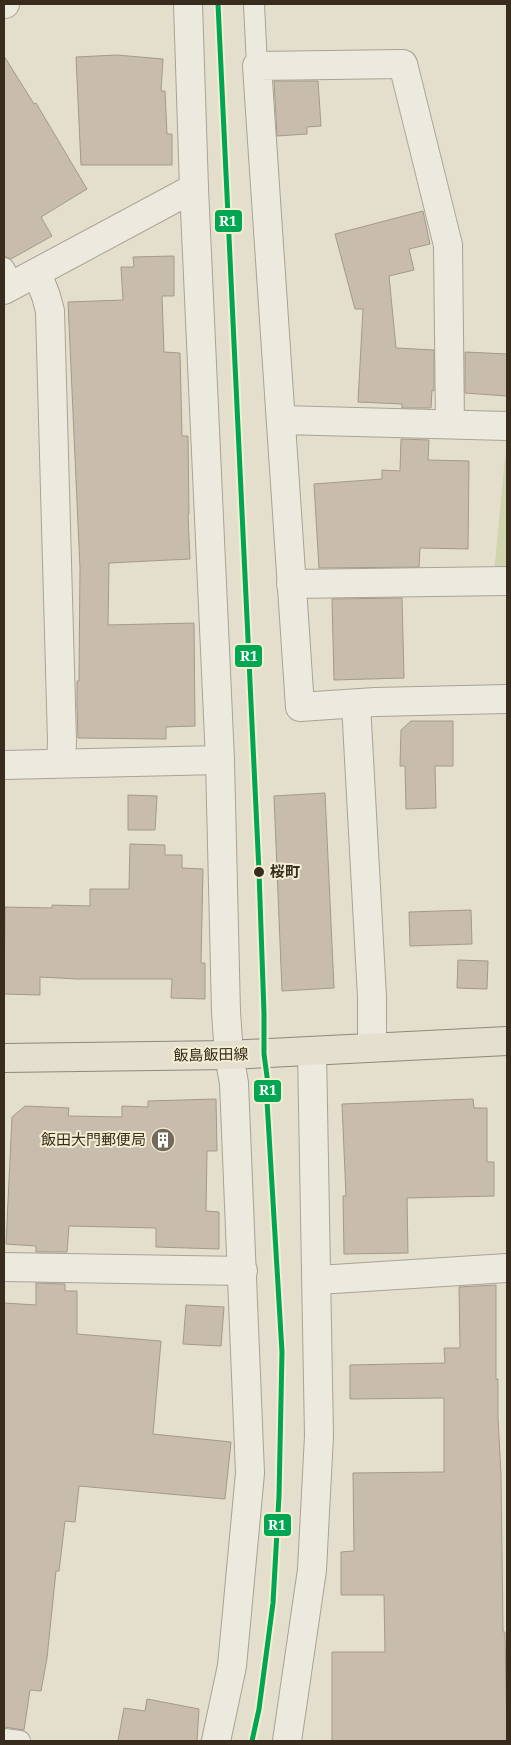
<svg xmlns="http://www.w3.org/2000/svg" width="511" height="1745" viewBox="0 0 511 1745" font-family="'Noto Serif','Noto Sans JP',serif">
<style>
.green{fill:#d1d4ae}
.building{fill:#c8bdad;stroke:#a49a8b}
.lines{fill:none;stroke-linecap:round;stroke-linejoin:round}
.service-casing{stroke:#a9a395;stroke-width:22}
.minor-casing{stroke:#a9a395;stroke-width:30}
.primary-casing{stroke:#8e887c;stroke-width:30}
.service{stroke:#ece9de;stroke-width:20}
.minor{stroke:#ece9de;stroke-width:28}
.primary{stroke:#e4dfcf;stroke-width:28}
.rail-1-casing{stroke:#f5edd2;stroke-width:9}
.rail-1{stroke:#00a651;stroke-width:5}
.stop-dot{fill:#382c1e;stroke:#f5edd2;stroke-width:2}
.labels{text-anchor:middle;stroke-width:4;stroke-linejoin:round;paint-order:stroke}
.stop-label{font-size:15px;font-weight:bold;fill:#382c1e;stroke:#f5edd2;text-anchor:start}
.street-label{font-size:15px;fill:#382c1e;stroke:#f5edd2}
.poi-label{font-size:15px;fill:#382c1e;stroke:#f5edd2;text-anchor:end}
.line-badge{stroke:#f5edd2;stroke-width:2}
.badge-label{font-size:14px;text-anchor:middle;font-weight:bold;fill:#fff}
</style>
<rect width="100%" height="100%" fill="#e4decc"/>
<path class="green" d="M505 458H507V573H494Z"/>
<g class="building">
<path d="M117 55 163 59 161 91H165L167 134H172V165H81L76 57Z"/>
<path d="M4 56 34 104 36 103 87 189 41 217 52 236 11 259 4 256Z"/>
<path d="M274 81H318L321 126 307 127V134L277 136Z"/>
<path d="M423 211 430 244 409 249 414 270 389 276 396 348 434 350V391L432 390 431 408H402V404L358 402 363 309H355L335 234Z"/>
<path d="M174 256V296H162L164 352 180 353 182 436H188L189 514H188L190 559 109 563 108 625 194 623 195 726 166 727V739L78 738 77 705V681H79L80 568 68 302 123 300 121 267H134L133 257Z"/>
<path d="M465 352 507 354V396L465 393Z"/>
<path d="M401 439 429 440 428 460 469 461 468 549 420 548 419 567 319 568 314 484 382 479V470L400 471Z"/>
<path d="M402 598 404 678 334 680 332 599Z"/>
<path d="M411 721H453V766H435L436 808 406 809 405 766H400L401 730Z"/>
<path d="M325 793 334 988 282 991 274 796Z"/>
<path d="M128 795 157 796 155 830H128Z"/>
<path d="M130 844 165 845V855H182V868L203 869 201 963H205V999L171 998 172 979H77L40 977V995L4 994 5 907 52 908V905L90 906V889H129Z"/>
<path d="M471 910 472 944 410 946 409 912Z"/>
<path d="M458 960 488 961 487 989 457 988Z"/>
<path d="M216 1099 217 1151H207L206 1211 219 1212V1249L156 1247V1228L69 1226 67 1252H36V1246L6 1244 12 1117 25 1106 69 1108 68 1116 122 1117V1106L148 1107V1101Z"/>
<path d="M473 1099 474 1108H487V1162H494V1196L407 1198 408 1253 344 1254 343 1196H346L342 1104Z"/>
<path d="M36 1283 65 1284V1291H77V1334L161 1341 153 1434 231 1442 225 1499 79 1486 75 1522 65 1521 59 1571H56L47 1658 41 1691 30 1690 24 1730 4 1727V1303L36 1305Z"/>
<path d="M496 1285V1379H498V1417L501 1475 503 1632H505L507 1741H332V1652H385L384 1595H341V1552L354 1551 353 1473 444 1472V1398L350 1399V1365L445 1363 444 1348H460L459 1287Z"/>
<path d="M186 1305 224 1307 221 1346 183 1344Z"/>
<path d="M147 1699 199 1709 197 1741H118L124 1708 145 1711Z"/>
</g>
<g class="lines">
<g class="service-casing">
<g id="service">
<path d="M254 4 257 66"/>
<path d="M4 268 13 285"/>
<path d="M4 1739 20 1741"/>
</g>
</g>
<g class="minor-casing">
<g id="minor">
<path d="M4 4H5"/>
<path d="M188 4 194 188 220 760 226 1012 229 1055 234 1083 250 1473 232 1666 216 1741"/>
<path d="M37 273 46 296 50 311 62 741 61 763"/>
<path d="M4 290 194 188"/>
<path d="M281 420 507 426"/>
<path d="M450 424 448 245 403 64 257 66 300 707 375 702 507 699"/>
<path d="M291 584 507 581"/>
<path d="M356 704 372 997V1047"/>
<path d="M4 765 220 760"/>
<path d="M4 1267 243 1271"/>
<path d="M318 1280 507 1268"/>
<path d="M287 1741 312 1570 319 1436 312 1051"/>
</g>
</g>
<g class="primary-casing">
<path id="primary" d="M4 1058 229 1055 507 1041"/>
</g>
<use href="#service" class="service"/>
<use href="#minor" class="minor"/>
<use href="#primary" class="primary"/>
<g class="rail-1-casing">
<path id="rail-1" d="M218 4 259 872 264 1013V1054L268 1084 267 1101 282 1352 279 1496 273 1603 259 1709 252 1741"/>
</g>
<use href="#rail-1" class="rail-1"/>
</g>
<defs>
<g id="building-disc" transform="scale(1.25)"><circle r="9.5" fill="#746a5b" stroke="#f5edd2"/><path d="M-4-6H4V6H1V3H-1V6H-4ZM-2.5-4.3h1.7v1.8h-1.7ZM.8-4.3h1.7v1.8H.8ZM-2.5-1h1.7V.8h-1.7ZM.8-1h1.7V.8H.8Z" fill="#fff"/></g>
</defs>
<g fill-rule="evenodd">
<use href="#building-disc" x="163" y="1140"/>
</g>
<circle class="stop-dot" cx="259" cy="872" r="6"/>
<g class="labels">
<g class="stop-label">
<text x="270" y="877">桜町</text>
</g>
<g class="street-label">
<text transform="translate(211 1055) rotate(-1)" y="5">飯島飯田線</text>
</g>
<g class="poi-label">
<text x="146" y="1145">飯田大門郵便局</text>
</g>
</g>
<g class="line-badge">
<rect x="214" y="209" width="29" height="24" rx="5" fill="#00a651"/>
<rect x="234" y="644" width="29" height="24" rx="5" fill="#00a651"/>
<rect x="253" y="1079" width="29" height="24" rx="5" fill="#00a651"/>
<rect x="263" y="1513" width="29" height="24" rx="5" fill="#00a651"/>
</g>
<g class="badge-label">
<text x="228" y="226">R1</text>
<text x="249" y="661">R1</text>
<text x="268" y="1095">R1</text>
<text x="277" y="1530">R1</text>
</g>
<rect width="511" height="1745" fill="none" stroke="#382c1e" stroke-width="10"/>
</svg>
